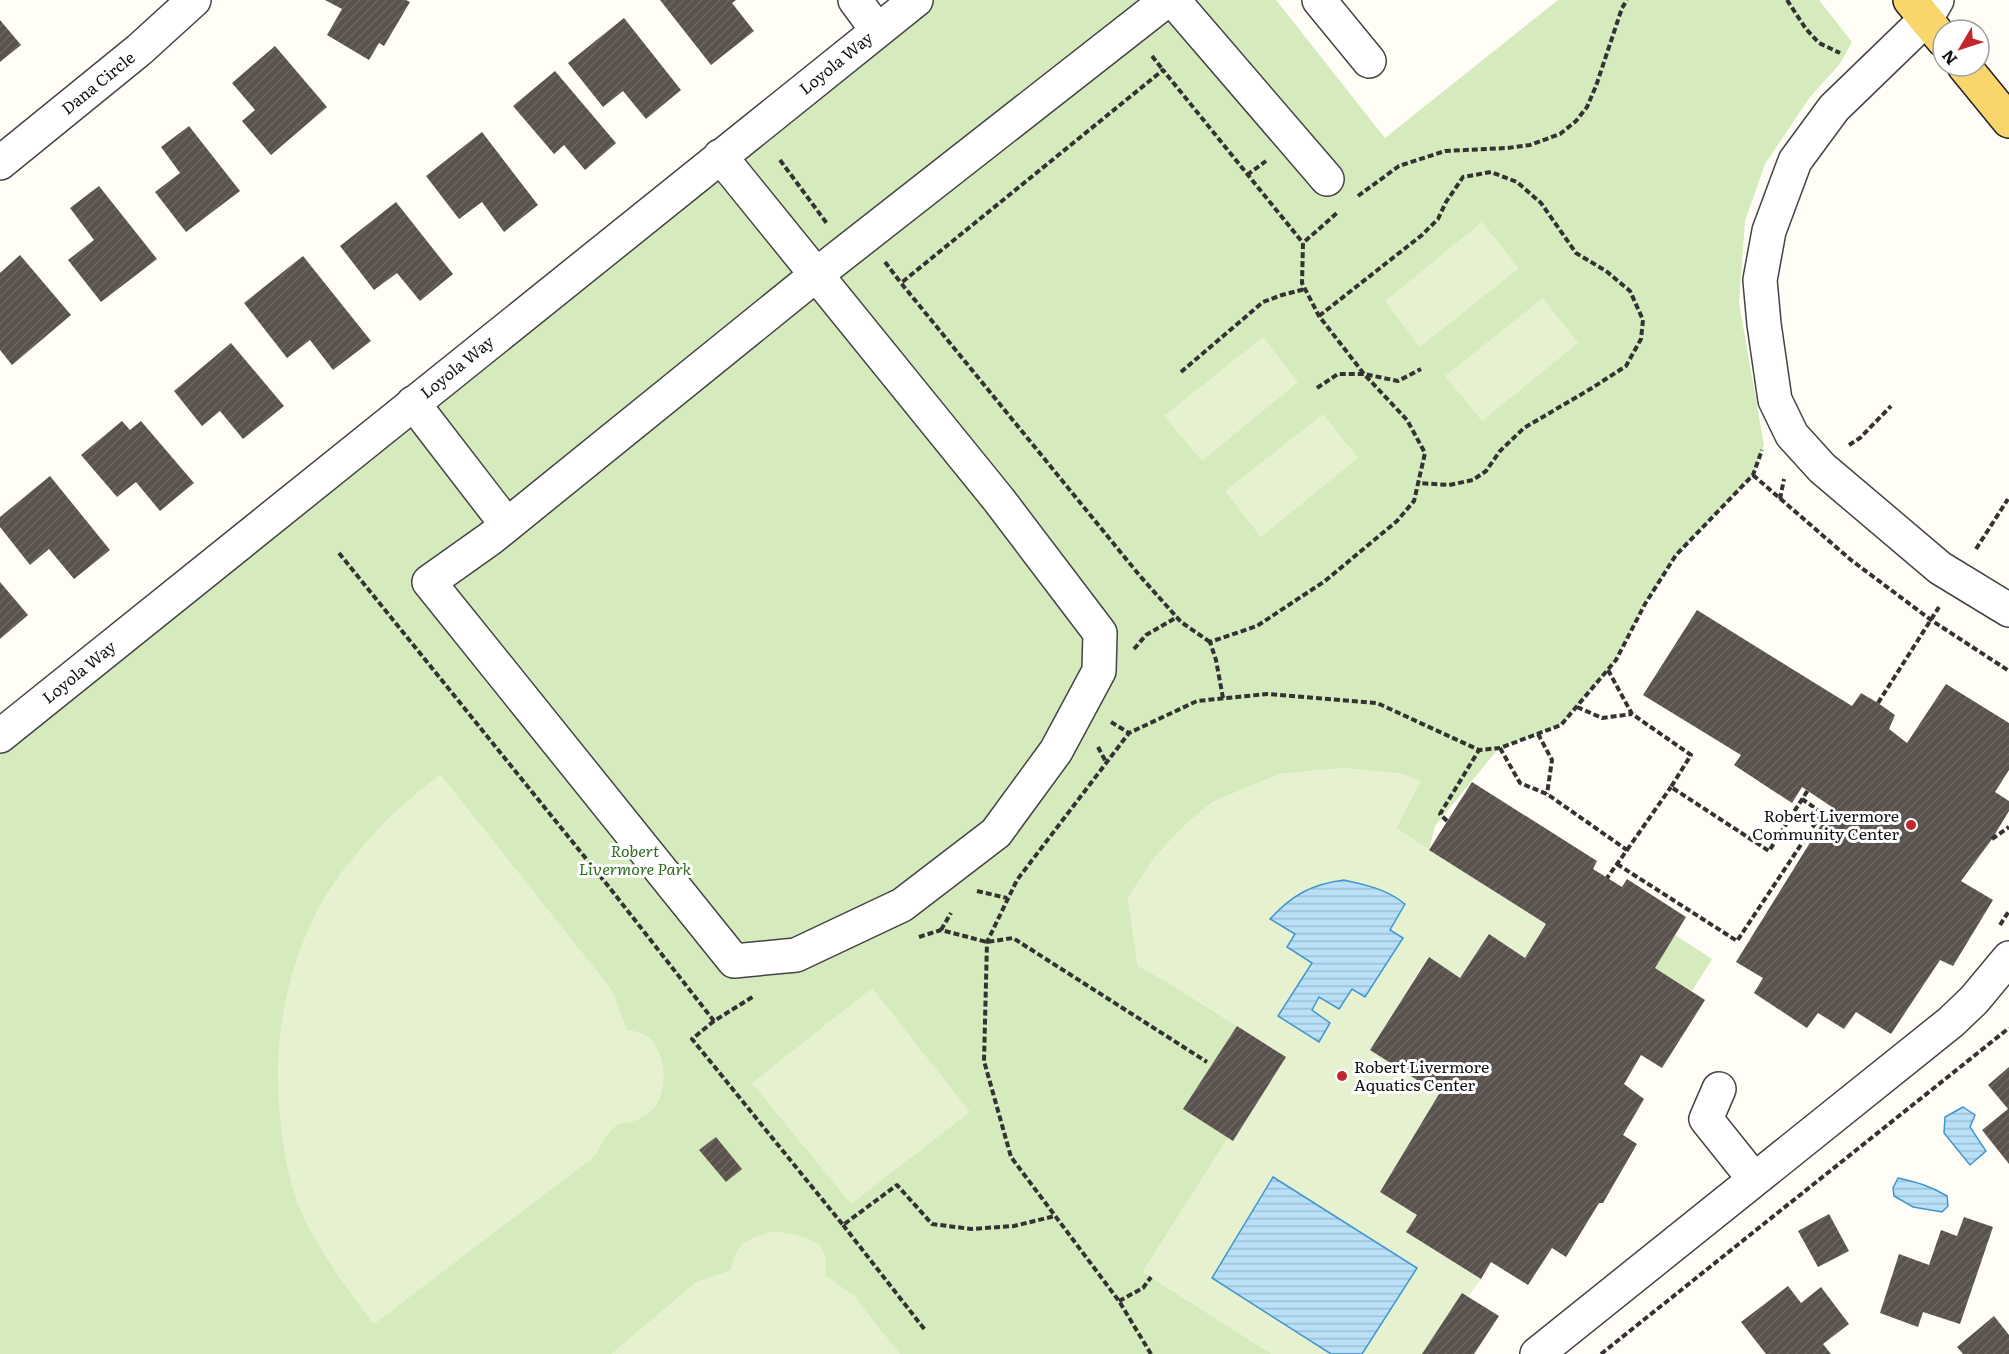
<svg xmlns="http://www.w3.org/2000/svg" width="2009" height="1354" viewBox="0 0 2009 1354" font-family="Literata,serif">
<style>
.green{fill:#d5ebbd}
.pitch{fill:#e6f2cf}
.water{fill:url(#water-rules);stroke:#3f96cf;stroke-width:1.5}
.building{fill:url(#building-hatch)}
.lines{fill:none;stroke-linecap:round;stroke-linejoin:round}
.minor-casing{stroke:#444;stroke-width:36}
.major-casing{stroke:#222;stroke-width:36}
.path{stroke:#333;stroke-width:4;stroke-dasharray:6 3;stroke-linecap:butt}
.minor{stroke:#fff;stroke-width:33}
.major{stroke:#f9d66b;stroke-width:33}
.poi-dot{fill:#c4262e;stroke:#fff;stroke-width:2}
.labels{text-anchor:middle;stroke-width:6;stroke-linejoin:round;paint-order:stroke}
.street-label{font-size:16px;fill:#111;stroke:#fff}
.poi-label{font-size:16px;fill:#111;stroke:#fff;text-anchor:end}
.park-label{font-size:16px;font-style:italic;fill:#2f6b1f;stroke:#fff}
</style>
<defs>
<pattern id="water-rules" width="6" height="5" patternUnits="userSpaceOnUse" patternTransform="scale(1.5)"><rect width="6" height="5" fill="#b9e0f7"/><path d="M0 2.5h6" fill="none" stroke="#9ebfd3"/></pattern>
<pattern id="building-hatch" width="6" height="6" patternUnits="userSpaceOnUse" patternTransform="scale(1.5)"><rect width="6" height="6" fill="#5a524d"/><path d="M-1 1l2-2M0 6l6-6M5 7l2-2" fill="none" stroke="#6d6662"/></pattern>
</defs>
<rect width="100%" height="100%" fill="#fffdf5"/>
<g class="green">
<path d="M927 0H1276L1385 138 1558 0H1819L1852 42 1839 65 1810 97 1765 164 1745 221 1739 303 1764 445 1753 475 1676 555 1645 604 1616 660 1561 725 1499 748 1435 826 1429 850 1396 828 1420 782 1402 774 1344 768 1280 774 1213 802 1187 823 1155 857 1128 898 1138 966 1166 981 1237 1026 1184 1109 1228 1138 1143 1272 1272 1354H0V736Z"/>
<path d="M1675 935 1712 959 1692 991 1655 968Z"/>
</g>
<g class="pitch">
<path d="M1482 222 1519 268 1420 347 1385 301Z"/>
<path d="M1543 298 1578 343 1482 421 1445 376Z"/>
<path d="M1263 337 1298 382 1202 461 1164 416Z"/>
<path d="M1323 414 1358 458 1261 537 1225 491Z"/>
<path d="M1344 768 1402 774 1420 782 1396 828 1546 924 1525 958 1489 935 1460 978 1428 957 1370 1050 1439 1094 1380 1192 1417 1215 1407 1232 1481 1279 1426 1354H1272L1143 1272 1228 1138 1233 1141 1286 1057 1166 981 1138 966 1128 898 1155 857 1187 823 1213 802 1280 774Z"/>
<path d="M440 774 612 990 627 1030C635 1031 642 1032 649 1038 665 1051 668 1086 657 1104 652 1112 640 1120 630 1122 626 1123 620 1123 617 1125 607 1131 601 1146 595 1156L374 1324C349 1292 316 1247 300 1209 287 1178 281 1136 279 1102 274 1037 287 971 316 913 333 879 365 842 391 816 406 801 424 788 440 774Z"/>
<path d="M872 988 970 1112 851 1204 752 1083Z"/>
<path d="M775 1231C804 1237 832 1238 825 1275L854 1296 900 1354H611L696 1282 731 1270C736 1241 749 1239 775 1231Z"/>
</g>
<g class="water">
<path d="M1344 880C1367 885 1386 889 1405 904L1390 930 1403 938 1365 997 1352 989 1339 1009 1319 997 1312 1010 1330 1023 1319 1042 1278 1016 1312 963 1287 947 1295 934 1270 919C1292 895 1312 884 1344 880Z"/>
<path d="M1963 1107 1975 1115 1970 1127 1986 1151 1970 1165 1944 1133 1945 1117Z"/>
<path d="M1273 1177 1417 1268 1362 1354H1331L1212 1278Z"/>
<path d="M1898 1178C1916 1182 1931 1186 1947 1196L1948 1206 1942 1212 1913 1207 1894 1196 1893 1188Z"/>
</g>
<g class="building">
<path d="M325 0H406L410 2 384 46 379 43 369 60 327 35 342 9Z"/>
<path d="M660 0H736L732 3 754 31 711 65Z"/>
<path d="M624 18 681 90 646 119 623 91 603 107 568 63Z"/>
<path d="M0 20 21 45 0 62Z"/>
<path d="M275 46 327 107 271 155 242 121 255 110 232 83Z"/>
<path d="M555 71 616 143 585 170 564 145 554 154 513 106Z"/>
<path d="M189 126 240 191 186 232 155 192 180 173 161 147Z"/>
<path d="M482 132 538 205 504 232 482 202 459 219 426 176Z"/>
<path d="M99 186 157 259 101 302 68 260 94 240 70 208Z"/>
<path d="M396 202 453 274 420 301 397 273 374 290 340 246Z"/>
<path d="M20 255 71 315 12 365 0 350V273Z"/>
<path d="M303 256 371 341 333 370 310 340 287 358 244 303Z"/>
<path d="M231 343 284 406 243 439 220 411 202 426 174 391Z"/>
<path d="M122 421 130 430 141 421 194 483 160 511 136 482 117 497 81 455Z"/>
<path d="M50 476 110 550 74 579 49 549 30 565 0 527V517Z"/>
<path d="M0 582 28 615 0 639Z"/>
<path d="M1697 610 1852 706 1861 693 1878 703 1895 715 1889 729 1907 743 1946 684 2009 723V770L1995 792 2009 801V811L1992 839 1961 881 1993 900 1953 966 1940 960 1891 1034 1856 1012 1844 1029 1818 1013 1807 1028 1754 993 1763 978 1736 962 1832 807 1802 787 1792 803 1734 765 1741 755 1643 695Z"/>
<path d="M1472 782 1597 861 1593 869 1622 887 1627 879 1686 917 1655 968 1705 1000 1662 1068 1641 1055 1624 1084 1644 1099 1623 1135 1637 1144 1603 1203H1599L1566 1257 1552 1248 1528 1285 1491 1262 1481 1279 1406 1232 1417 1215 1380 1192 1439 1094 1370 1050 1429 957 1460 978 1489 934 1525 958 1546 924 1429 850Z"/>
<path d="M1237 1026 1286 1057 1233 1141 1183 1109Z"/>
<path d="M2009 1067V1164L1982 1130 2008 1109 1988 1085Z"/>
<path d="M716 1137 742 1169 726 1182 699 1150Z"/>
<path d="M1829 1214 1849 1251 1818 1267 1798 1231Z"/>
<path d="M1964 1217 1993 1227 1960 1324 1923 1312 1918 1327 1880 1313 1899 1254 1929 1265 1941 1230 1957 1236Z"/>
<path d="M1788 1286 1801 1303 1821 1287 1849 1324 1823 1344 1831 1354H1766L1741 1322Z"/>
<path d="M1462 1293 1499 1316 1474 1354H1422Z"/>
<path d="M1994 1316 2009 1335V1354H1963L1957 1347Z"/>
</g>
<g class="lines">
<g class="minor-casing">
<g id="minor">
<path d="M855 0 877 30"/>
<path d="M1173 0 1327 179"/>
<path d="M1319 0 1369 61"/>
<path d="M1937 0 1926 19 1834 108 1795 161 1769 231 1760 280 1764 324 1775 400 1792 435 1822 468 1940 568 2009 610"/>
<path d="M720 156 999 500 1100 633 1099 671 1056 751 996 833 902 905 796 955 734 961 429 582 491 538 816 275 1167 0"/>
<path d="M0 163 139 50 194 0"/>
<path d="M413 403 507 525"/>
<path d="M0 736 916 0"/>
<path d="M1719 1089 1706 1119 1754 1179"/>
<path d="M1537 1354 1951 1022 1974 1000 2009 958"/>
</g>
</g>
<g class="major-casing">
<g id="major">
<path d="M1910 0 1943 40"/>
<path d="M1964 66 2009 121"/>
</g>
</g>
<g class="path">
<path d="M1787 0 1806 29 1819 43 1840 53"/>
<path d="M1152 56 1163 70"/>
<path d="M780 160 828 225"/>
<path d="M1247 175 1266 161"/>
<path d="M1358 196 1399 166 1445 151 1507 148 1530 145 1560 134 1576 121 1587 107 1596 86 1622 8 1627 0"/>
<path d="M885 262 901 283"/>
<path d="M1319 316 1422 235 1438 219 1446 202 1463 177 1491 172 1517 182 1541 203 1576 253 1606 271 1630 291 1643 320 1641 339 1626 366 1592 388 1524 428 1500 451 1486 471 1473 480 1449 485 1418 483"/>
<path d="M1181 372 1263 302 1282 295 1305 289"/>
<path d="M1317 388 1338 374H1364L1398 381 1421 369"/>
<path d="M1849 445 1860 438 1891 406"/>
<path d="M1753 475 1851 560 1931 620 2009 671"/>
<path d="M1780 499 1784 479"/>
<path d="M1976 549 2008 499"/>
<path d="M339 553 609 887 714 1021 754 996"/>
<path d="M1210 642 1181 622 1140 576 901 283 1163 70 1303 243"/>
<path d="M1134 649 1146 635 1177 617"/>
<path d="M1608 670 1632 714 1691 755 1671 787 1769 851 1808 790"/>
<path d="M1223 698 1216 660 1210 642 1257 626 1325 581 1397 521 1414 501 1425 453 1407 420 1364 374 1319 316 1302 283 1303 243 1338 212"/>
<path d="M1878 703 1939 607"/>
<path d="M1577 707 1602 718 1632 714"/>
<path d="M1111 722 1129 733"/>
<path d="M1538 734 1552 760 1547 794"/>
<path d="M1098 747 1106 762"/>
<path d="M1500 748 1520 783 1547 794 1627 850 1607 878"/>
<path d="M1447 821 1440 814 1479 750"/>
<path d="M1992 839 2009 827"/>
<path d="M1627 850 1671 787"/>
<path d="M1617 864 1737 941 1822 813 1802 799"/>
<path d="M977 891 1007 898"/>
<path d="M2000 925 2009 911"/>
<path d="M941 930 951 913"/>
<path d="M919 937 941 930 987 942 1013 938 1207 1062"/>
<path d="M714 1021 692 1039 843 1225 897 1185 932 1224 971 1229 1014 1226 1055 1216"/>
<path d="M843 1225 925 1330"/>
<path d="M1119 1301 1143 1288 1151 1277"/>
<path d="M1151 1354 1119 1301 1011 1157 984 1061 987 942 1017 880 1129 733 1197 701 1267 694 1377 703 1479 750 1500 748 1561 725 1616 660 1645 604 1676 555 1753 475 1762 450"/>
<path d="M1601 1354 2009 1028"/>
</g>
<use href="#minor" class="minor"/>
<use href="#major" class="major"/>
</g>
<g class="poi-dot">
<circle cx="1911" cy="825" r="6"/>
<circle cx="1342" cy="1076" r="6"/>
</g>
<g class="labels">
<g class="street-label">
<text transform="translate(836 63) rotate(-39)" y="6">Loyola Way</text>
<text transform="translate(98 83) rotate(-39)" y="6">Dana Circle</text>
<text transform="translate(457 367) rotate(-39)" y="6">Loyola Way</text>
<text transform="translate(79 672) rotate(-39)" y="6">Loyola Way</text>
</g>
<g class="poi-label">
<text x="1899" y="822">Robert Livermore<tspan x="1899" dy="18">Community Center</tspan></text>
<text x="1354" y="1073" text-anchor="start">Robert Livermore<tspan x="1354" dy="18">Aquatics Center</tspan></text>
</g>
<g class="park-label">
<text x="635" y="857">Robert<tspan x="635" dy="18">Livermore Park</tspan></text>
</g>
</g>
<g transform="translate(1961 48) rotate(231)"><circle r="28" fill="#ffffff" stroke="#a0a0a0" stroke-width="1.5"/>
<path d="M0-4.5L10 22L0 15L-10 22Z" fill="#c4262e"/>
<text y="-9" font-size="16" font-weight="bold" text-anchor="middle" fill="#111111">N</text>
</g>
</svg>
